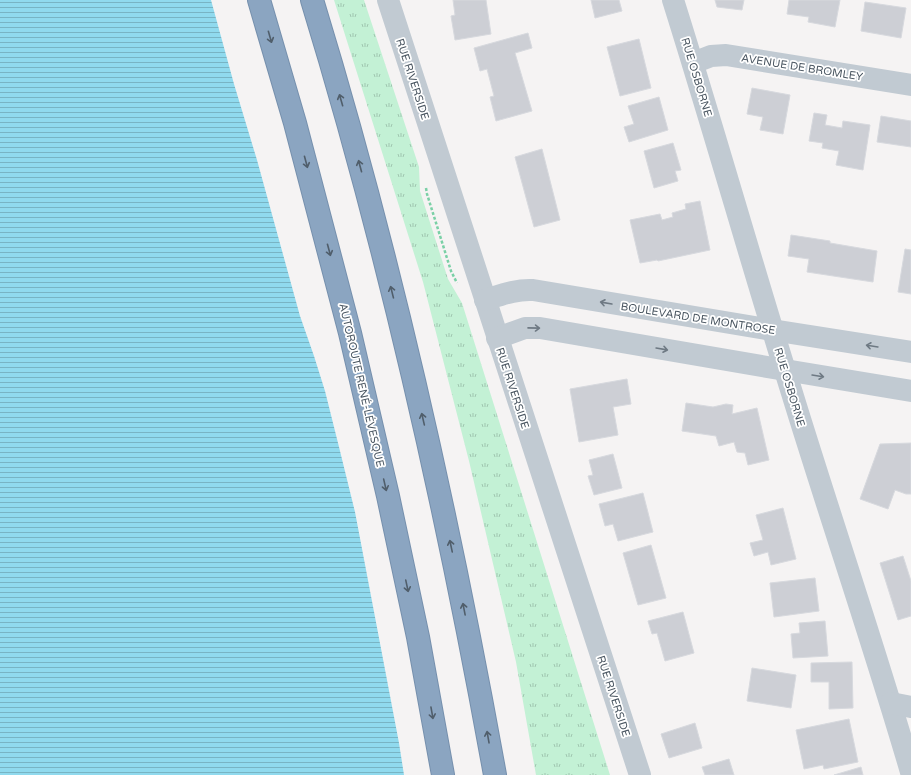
<svg xmlns="http://www.w3.org/2000/svg" width="911" height="775" viewBox="0 0 911 775" font-family="'Varela Round',sans-serif">
<style>
.grass{fill:url(#grass-tufts)}
.water{fill:url(#water-rules)}
.building{fill:#cdcfd5;stroke:#d7d9de}
.lines{fill:none;stroke-linecap:round;stroke-linejoin:round}
.highway-casing{stroke:#7690ad;stroke-width:24}
.path{stroke:#7ad0a6;stroke-width:2.5;stroke-dasharray:3 2;stroke-linecap:butt}
.minor{stroke:#c1cad2;stroke-width:22}
.highway{stroke:#8ba5c1;stroke-width:22}
.oneway{stroke:#505e6b}
.oneway2{stroke:#6e7983}
.labels{text-anchor:middle;stroke-width:3.5;stroke-linejoin:round;paint-order:stroke}
.street-label{font-size:11px;fill:#4a5661;stroke:#fff}
</style>
<defs>
<pattern id="grass-tufts" width="24" height="20" patternUnits="userSpaceOnUse"><rect width="24" height="20" fill="#c3f1d5"/><path d="M3 7l-1-3M5 7V3M7 7l1-3M15 17l-1-3M17 17v-4M19 17l1-3" fill="none" stroke="#a0c6b0"/></pattern>
<pattern id="water-rules" width="6" height="5" patternUnits="userSpaceOnUse"><rect width="6" height="5" fill="#90daee"/><path d="M0 2.5h6" fill="none" stroke="#78b4c4"/></pattern>
</defs>
<rect width="100%" height="100%" fill="#f5f3f3"/>
<path class="grass" d="M334 0H364L419 167 420 191 448 279 462 303 610 775H536L516 662 469 461 423 282Z"/>
<path class="water" d="M0 0H211L234 84 257 160 300 316 314 356 325 391 340 451 355 512 399 743 404 775H0Z"/>
<g class="building">
<path d="M453 0H486L491 34 455 40 451 16 455 15Z"/>
<path d="M591 0H619L622 11 595 18Z"/>
<path d="M715 0H744L742 10 717 7Z"/>
<path d="M789 0H840L835 27 808 22 809 17 787 14Z"/>
<path d="M865 2 906 8 901 38 861 31Z"/>
<path d="M528 33 532 48 515 53 532 111 496 121 490 97 494 96 487 69 480 71 474 48Z"/>
<path d="M639 39 651 88 620 96 607 47Z"/>
<path d="M752 88 790 95 783 134 760 130 763 117 747 114Z"/>
<path d="M659 97 668 130 629 142 624 127 634 124 628 106Z"/>
<path d="M814 113 827 115 825 125 842 128 843 121 870 125 863 170 836 165 839 151 822 148 823 143 809 141Z"/>
<path d="M881 116 911 121V147L877 142Z"/>
<path d="M673 143 681 170 675 171 678 181 654 188 644 151Z"/>
<path d="M542 149 560 220 534 227 515 157Z"/>
<path d="M700 201 710 250 658 261 657 260 640 263 630 220 660 214 662 220 673 217 672 213 686 209 685 204Z"/>
<path d="M791 235 830 241V243L877 251 873 282 807 272 809 259 788 256Z"/>
<path d="M905 249 911 250V294L898 292Z"/>
<path d="M627 379 631 404 613 407 618 435 579 442 570 389Z"/>
<path d="M686 403 713 407 726 404 733 405 732 414 757 408 769 460 748 465 745 453 737 452 734 442 719 446 716 436 682 431Z"/>
<path d="M911 443V494H906L895 490 888 509 860 499 880 444Z"/>
<path d="M613 454 622 488 594 495 588 476 593 475 589 460Z"/>
<path d="M643 493 653 532 618 541 613 524 605 526 599 504Z"/>
<path d="M783 508 796 559 771 565 768 552 754 556 750 543 763 540 756 515Z"/>
<path d="M651 545 666 598 638 605 623 553Z"/>
<path d="M903 556 911 581V616L898 620 880 563Z"/>
<path d="M815 578 819 611 774 617 770 583Z"/>
<path d="M683 612 694 653 665 661 657 633 652 634 648 621Z"/>
<path d="M825 621 828 656 793 658 791 634 800 633 799 623Z"/>
<path d="M852 662 853 708 829 709V682H811V663Z"/>
<path d="M752 668 796 675 791 708 747 701Z"/>
<path d="M849 719 858 762 824 769 823 765 804 769 796 730Z"/>
<path d="M695 723 702 748 669 758 661 734Z"/>
<path d="M729 759 734 775H705L702 767Z"/>
<path d="M861 767 863 775H834Z"/>
</g>
<g class="lines">
<g class="highway-casing">
<g id="highway">
<path d="M259 0 295 123 350 333 388 496 418 637 443 775"/>
<path d="M312 0C390 254 448 514 495 775"/>
</g>
</g>
<path class="path" d="M426 188 427 194 451 271 457 283"/>
<g class="minor">
<path d="M388 0 640 775"/>
<path d="M673 0C714 130 751 262 792 393 831 520 874 645 911 772"/>
<path d="M693 63 711 56 726 55 911 85"/>
<path d="M485 300C501 295 516 289 533 290L772 330 911 352"/>
<path d="M497 338 525 328H540L785 370 911 391"/>
<path d="M891 703 911 707"/>
</g>
<use href="#highway" class="highway"/>
</g>
<defs><path id="oneway-shaft" d="M-6 0H5M1.5-3L5.5 0L1.5 3" fill="none" stroke-width="1.6" stroke-linecap="round" stroke-linejoin="round"/></defs>
<g class="oneway">
<use href="#oneway-shaft" transform="translate(270 37) rotate(74)"/>
<use href="#oneway-shaft" transform="translate(341 100) rotate(-106)"/>
<use href="#oneway-shaft" transform="translate(306 162) rotate(75)"/>
<use href="#oneway-shaft" transform="translate(360 166) rotate(-105)"/>
<use href="#oneway-shaft" transform="translate(329 250) rotate(75)"/>
<use href="#oneway-shaft" transform="translate(392 292) rotate(-104)"/>
<use href="#oneway-shaft" transform="translate(423 419) rotate(-103)"/>
<use href="#oneway-shaft" transform="translate(385 485) rotate(77)"/>
<use href="#oneway-shaft" transform="translate(451 546) rotate(-102)"/>
<use href="#oneway-shaft" transform="translate(407 586) rotate(78)"/>
<use href="#oneway-shaft" transform="translate(464 609) rotate(-101)"/>
<use href="#oneway-shaft" transform="translate(432 713) rotate(80)"/>
<use href="#oneway-shaft" transform="translate(488 737) rotate(-100)"/>
</g>
<g class="oneway2">
<use href="#oneway-shaft" transform="translate(606 303) rotate(-170)"/>
<use href="#oneway-shaft" transform="translate(534 328) rotate(1)"/>
<use href="#oneway-shaft" transform="translate(872 346) rotate(-171)"/>
<use href="#oneway-shaft" transform="translate(662 349) rotate(10)"/>
<use href="#oneway-shaft" transform="translate(818 376) rotate(9)"/>
</g>
<g class="labels">
<g class="street-label">
<text transform="translate(802 67) rotate(9)" y="4">AVENUE DE BROMLEY</text>
<text transform="translate(697 77) rotate(73)" y="4">RUE OSBORNE</text>
<text transform="translate(413 79) rotate(72)" y="4">RUE RIVERSIDE</text>
<text transform="translate(698 318) rotate(9)" y="4">BOULEVARD DE MONTROSE</text>
<text transform="translate(362 385) rotate(77)" y="4">AUTOROUTE RENÉ-LÉVESQUE</text>
<text transform="translate(790 387) rotate(73)" y="4">RUE OSBORNE</text>
<text transform="translate(513 388) rotate(72)" y="4">RUE RIVERSIDE</text>
<text transform="translate(614 696) rotate(72)" y="4">RUE RIVERSIDE</text>
</g>
</g>
</svg>
